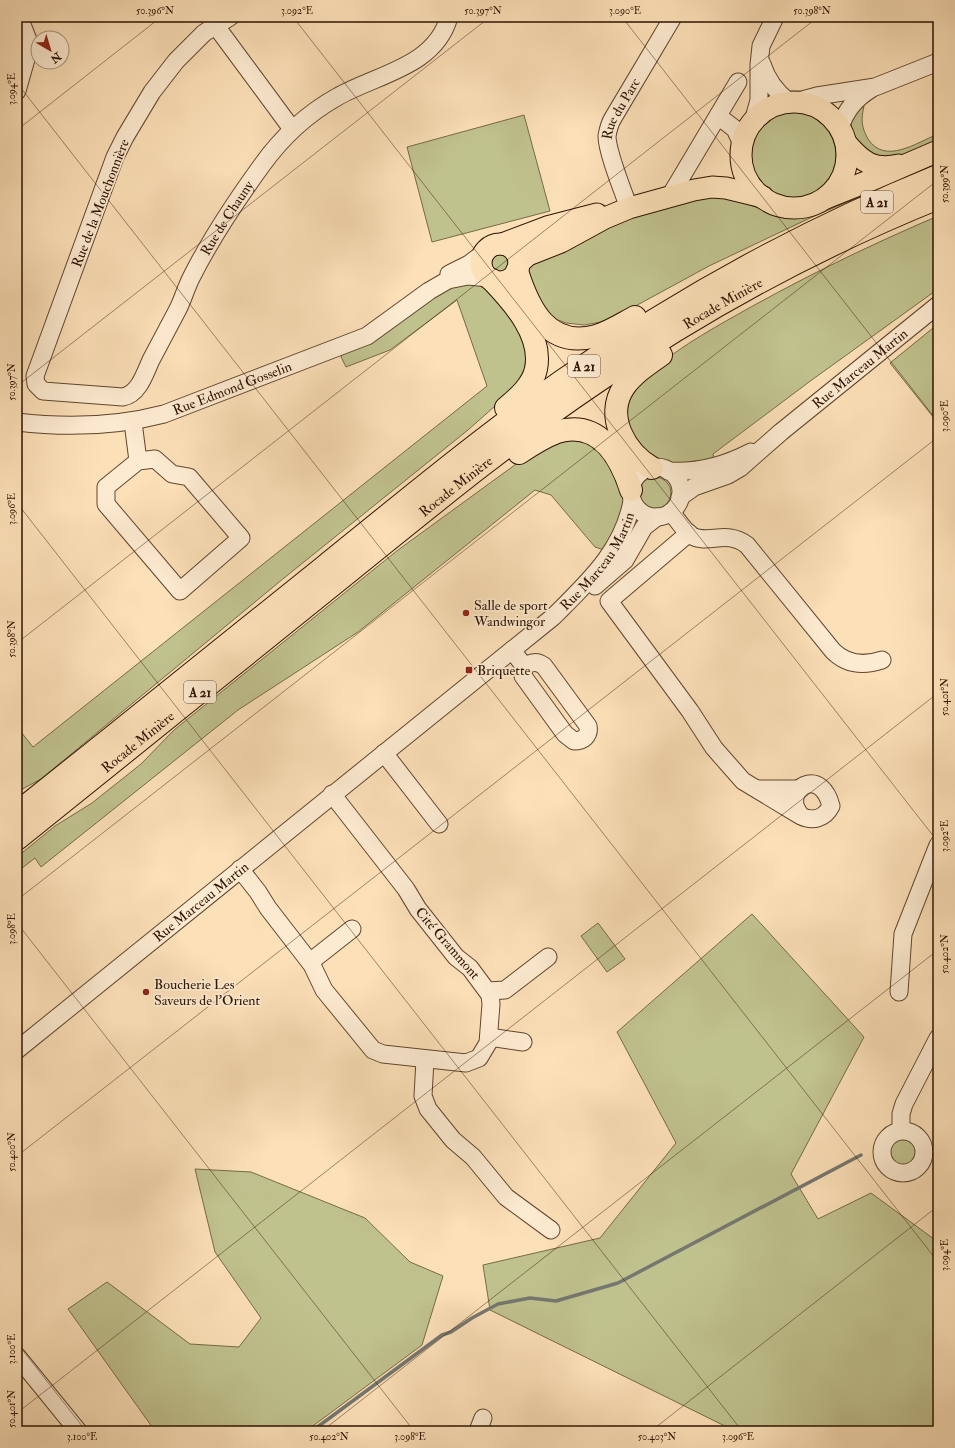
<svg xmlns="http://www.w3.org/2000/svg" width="955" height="1448" viewBox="0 0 955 1448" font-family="'IM FELL Double Pica',serif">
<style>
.green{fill:#c0c28e;stroke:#766a47}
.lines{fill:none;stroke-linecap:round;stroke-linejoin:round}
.stream{stroke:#757770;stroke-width:3.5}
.minor-casing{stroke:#61462e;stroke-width:19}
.major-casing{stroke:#2d1200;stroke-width:23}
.highway-casing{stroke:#2d1200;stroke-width:24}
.minor{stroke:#fdebd1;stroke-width:17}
.major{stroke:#fce0b8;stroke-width:21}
.highway{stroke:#fce0b8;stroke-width:22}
.ticks{fill:none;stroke:#2d1200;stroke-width:1;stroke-opacity:0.45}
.poi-dot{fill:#8f2418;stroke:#fdebd1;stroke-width:1.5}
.labels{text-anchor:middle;stroke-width:3.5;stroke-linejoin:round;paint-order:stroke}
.shield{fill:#fdebd1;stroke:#6b533f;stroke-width:1}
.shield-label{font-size:13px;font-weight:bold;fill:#2d1200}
.street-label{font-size:14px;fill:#2d1200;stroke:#fdebd1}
.poi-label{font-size:14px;fill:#2d1200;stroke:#fdebd1;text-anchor:start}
.neatline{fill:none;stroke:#2d1200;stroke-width:1.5}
.ticks-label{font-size:10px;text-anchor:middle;fill:#2d1200}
</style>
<rect width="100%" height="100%" fill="#fce0b8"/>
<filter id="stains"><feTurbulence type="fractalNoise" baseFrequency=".005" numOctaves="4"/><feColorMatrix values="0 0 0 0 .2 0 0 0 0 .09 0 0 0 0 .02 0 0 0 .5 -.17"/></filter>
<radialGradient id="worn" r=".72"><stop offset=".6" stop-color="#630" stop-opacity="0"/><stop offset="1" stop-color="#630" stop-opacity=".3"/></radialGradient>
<g class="green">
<path d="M864 106C861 120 861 126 868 139 885 165 916 143 938 134V141L898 156 877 159C871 154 861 150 856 144 846 132 851 113 864 106Z"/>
<circle cx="793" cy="155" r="43"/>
<path d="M524 115 550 211 432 242 407 147Z"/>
<path d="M938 159V163L810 218 709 266 619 315 601 322 584 325 566 323 550 317 529 289 527 265 597 227 714 191 781 217 807 214Z"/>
<path d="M938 216V289L809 382 713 454 715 462 681 467 653 460 627 430C627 419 623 401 631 391 652 365 696 338 726 321 794 282 865 247 938 216Z"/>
<circle cx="500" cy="263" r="10"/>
<path d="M451 283 485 285 504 303 527 346 524 376 512 391 468 430 284 578 41 779 17 792V727L33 747 487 386 457 300 390 350 346 367 341 357 343 353Z"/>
<path d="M938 324V423L890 363Z"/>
<path d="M563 439 580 440 600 449 623 482 625 502 607 551 595 547 551 495 535 490 358 632 238 710 41 867 35 858 17 872V857L55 826 92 803 141 764 174 730 398 550 523 459Z"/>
<circle cx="655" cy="493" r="16"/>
<path d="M752 914 864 1037 791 1174 818 1219 871 1193 938 1242V1431H735L490 1310 483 1265 600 1238 676 1143 617 1032Z"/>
<path d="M598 923 625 959 607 972 581 936Z"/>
<circle cx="902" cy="1153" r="14"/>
<path d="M195 1169 251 1172 365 1218 410 1262 443 1276 422 1345 306 1431H155L68 1309 107 1282 190 1344 239 1347 261 1318 215 1252Z"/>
</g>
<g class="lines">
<path class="stream" d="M312 1431 442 1335 451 1332 472 1318 498 1304 530 1298 556 1301 618 1283 861 1155"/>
<g class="minor-casing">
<g id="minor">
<path id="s1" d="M230 17 204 33 176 61 152 92 125 137 115 157 35 376 36 384 43 391 123 397C139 394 145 373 151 360 160 343 169 326 178 309 183 299 186 288 191 278 209 242 238 198 262 165 282 137 307 114 337 97 377 74 435 67 449 17"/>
<path d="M210 18 292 129"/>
<path d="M762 64C767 80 776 92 789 102"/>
<path d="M17 91 30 45 19 17"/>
<path d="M795 102 817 96 875 87 938 62"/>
<path d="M718 116 735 129 742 144"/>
<path d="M753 122 759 100V65L761 46 775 17"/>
<path d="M840 128C845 111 856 98 871 89"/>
<path d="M670 196 738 82"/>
<path id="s2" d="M629 208C623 191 607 152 607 136 608 130 610 123 613 118L673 17"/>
<path d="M449 274 469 264 485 252"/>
<path id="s3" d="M17 422C67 428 114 427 164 414L367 336 429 291 448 280 468 276 489 278"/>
<path d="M133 422 138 461 106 487V504L180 591 241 538 189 477 172 474 155 459 138 461"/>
<circle cx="656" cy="492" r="25"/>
<path d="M668 471C697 473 724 466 751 452"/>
<path id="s4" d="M680 497 694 487 728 475 740 468 781 432 938 305"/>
<path d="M671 512C677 519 684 531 692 536 709 545 726 529 747 545L833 651C847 665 864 666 882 660"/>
<path d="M689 533 609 601 690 711 714 748 743 781 801 816C813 822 825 818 831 806 822 770 791 784 795 805 796 809 799 813 801 816"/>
<path d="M595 586 625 560 644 527 657 517"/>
<path d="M512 650 524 666 523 676 565 734 574 741C583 741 590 736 588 726L544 666C537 661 532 662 524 666"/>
<path d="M384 753 439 824"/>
<path d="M758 789H800"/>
<path d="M240 869 258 892 268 908 312 965 324 990 373 1050 383 1054 466 1063 479 1058 488 1043 491 1004 490 995 470 968 456 957 418 909 406 889 332 794"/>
<path d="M310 962 352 929"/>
<path d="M488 991 505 990 548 957"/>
<path d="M899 992 903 934 938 845"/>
<path d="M489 1037 523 1042"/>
<path id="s5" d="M17 1050 553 617C587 583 623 551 632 501"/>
<path d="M425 1060 423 1096 428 1109 453 1140 473 1157 506 1197 551 1230"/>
<path d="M901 1130V1114L904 1104 938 1038"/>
<circle cx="903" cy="1152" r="21"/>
<path d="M17 1356 78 1431"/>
<path d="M478 1431 483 1418"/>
</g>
</g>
<g class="major-casing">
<g id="major">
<circle cx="794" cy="155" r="53"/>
<path d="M846 143C862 162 874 171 899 165"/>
<path d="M826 198 871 180 938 151"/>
<path d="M502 244 547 227 597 214"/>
<circle cx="500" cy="263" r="19"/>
<path d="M519 263 528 255 561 242 605 218 629 208 694 190 712 187 726 188 763 197"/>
</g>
</g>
<g class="highway-casing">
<g id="highway">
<path d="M517 271C529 309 548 349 596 336 610 332 622 324 635 317"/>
<path d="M492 280C513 302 543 335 536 369 533 385 518 398 506 408"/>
<path d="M519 453C531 445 544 437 557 432 599 419 620 456 631 490"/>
<path d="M652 468C626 453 604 417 624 387 633 374 648 364 661 355"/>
<path d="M17 813C120 731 223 648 325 566 403 503 480 439 562 381 679 299 805 230 938 176"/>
<path id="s6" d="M17 839C121 755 226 671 330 587 417 517 503 445 595 383 702 309 817 247 938 198"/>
</g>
</g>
<use href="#minor" class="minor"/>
<use href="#major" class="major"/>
<use href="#highway" class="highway"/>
</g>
<path class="ticks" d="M293 17 938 842M622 17 938 422M17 83 938 1262M17 130 161 17M17 386 490 17M17 503 742 1431M17 643 818 17M17 900 938 180M17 923 414 1431M17 1156 938 437M17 1343 86 1431M17 1413 938 693M322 1431 938 950M651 1431 938 1206"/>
<g class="poi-dot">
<circle cx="466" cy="613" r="4"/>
<rect x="465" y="666" width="8" height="8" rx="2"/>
<circle cx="146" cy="992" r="4"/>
</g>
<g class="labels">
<g class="shield">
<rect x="861" y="191" width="32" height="22" rx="3"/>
<rect x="568" y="355" width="32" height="22" rx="3"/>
<rect x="184" y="681" width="32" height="22" rx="3"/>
</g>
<g class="shield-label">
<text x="877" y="207">A 21</text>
<text x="584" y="371">A 21</text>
<text x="200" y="697">A 21</text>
</g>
<g class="street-label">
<text dy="5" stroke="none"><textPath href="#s2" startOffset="106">Rue du Parc</textPath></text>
<text transform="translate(100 203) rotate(-69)" y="5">Rue de la Mouchonnière</text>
<text dy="5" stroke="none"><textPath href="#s1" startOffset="725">Rue de Chauny</textPath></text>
<text dy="5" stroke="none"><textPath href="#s6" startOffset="887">Rocade Minière</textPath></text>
<text dy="5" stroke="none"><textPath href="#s4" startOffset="223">Rue Marceau Martin</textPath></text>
<text dy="5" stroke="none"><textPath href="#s3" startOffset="221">Rue Edmond Gosselin</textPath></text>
<text dy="5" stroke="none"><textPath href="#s6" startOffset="563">Rocade Minière</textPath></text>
<text dy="5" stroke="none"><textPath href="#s5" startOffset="761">Rue Marceau Martin</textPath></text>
<text dy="5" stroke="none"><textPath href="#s6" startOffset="155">Rocade Minière</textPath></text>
<text dy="5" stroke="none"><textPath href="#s5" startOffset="236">Rue Marceau Martin</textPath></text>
<text transform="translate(448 943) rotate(49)" y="5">Cité Grammont</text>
</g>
<g class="poi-label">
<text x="474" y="610">Salle de sport<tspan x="474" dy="16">Wandwingor</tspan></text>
<text x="477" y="675">Briquette</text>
<text x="154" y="989">Boucherie Les<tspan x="154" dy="16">Saveurs de l'Orient</tspan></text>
</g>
</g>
<rect width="955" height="1448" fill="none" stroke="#fce0b8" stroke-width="44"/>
<g transform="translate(50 50) rotate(142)"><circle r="19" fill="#fdebd1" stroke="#aa947d"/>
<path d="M0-3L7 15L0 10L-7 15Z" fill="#8f2418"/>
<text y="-6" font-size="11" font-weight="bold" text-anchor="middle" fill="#2d1200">N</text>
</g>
<rect x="22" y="22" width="911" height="1404" class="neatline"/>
<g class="ticks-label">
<text x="155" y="14">50.396°N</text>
<text x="297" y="14">3.092°E</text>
<text x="483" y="14">50.397°N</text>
<text x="625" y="14">3.090°E</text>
<text x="812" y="14">50.398°N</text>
<text transform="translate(11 89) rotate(-90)" y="4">3.094°E</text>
<text transform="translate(944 184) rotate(-90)" y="4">50.399°N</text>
<text transform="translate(11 382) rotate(-90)" y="4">50.397°N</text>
<text transform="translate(944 416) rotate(-90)" y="4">3.090°E</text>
<text transform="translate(11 509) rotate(-90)" y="4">3.096°E</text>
<text transform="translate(11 639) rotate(-90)" y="4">50.398°N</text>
<text transform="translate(944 697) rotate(-90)" y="4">50.401°N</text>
<text transform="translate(944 836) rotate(-90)" y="4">3.092°E</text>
<text transform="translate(11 929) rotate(-90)" y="4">3.098°E</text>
<text transform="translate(944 954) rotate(-90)" y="4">50.402°N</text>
<text transform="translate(11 1152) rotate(-90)" y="4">50.400°N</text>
<text transform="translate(944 1255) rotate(-90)" y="4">3.094°E</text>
<text transform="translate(11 1349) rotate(-90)" y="4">3.100°E</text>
<text transform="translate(11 1409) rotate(-90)" y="4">50.401°N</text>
<text x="82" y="1440">3.100°E</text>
<text x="329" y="1440">50.402°N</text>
<text x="410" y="1440">3.098°E</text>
<text x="657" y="1440">50.403°N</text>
<text x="738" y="1440">3.096°E</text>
</g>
<rect width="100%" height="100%" filter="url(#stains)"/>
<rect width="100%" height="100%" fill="url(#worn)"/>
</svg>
